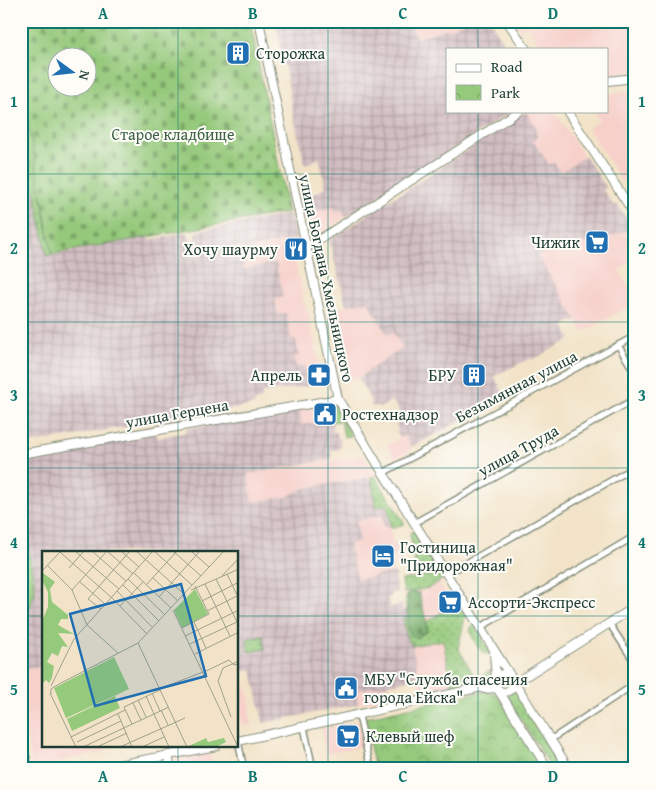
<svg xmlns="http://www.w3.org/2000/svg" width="656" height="790" viewBox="0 0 656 790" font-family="'Gentium Book Plus',serif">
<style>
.built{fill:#f7d0ca}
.industrial{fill:url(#industrial-grid)}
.grass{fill:url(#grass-dots);stroke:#5a8358}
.forest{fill:url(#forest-firs);stroke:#4c7550}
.cemetery{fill:url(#cemetery-stones);stroke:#5a8358;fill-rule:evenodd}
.park{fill:url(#park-crowns);stroke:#5a8358}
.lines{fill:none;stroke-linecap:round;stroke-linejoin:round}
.street-casing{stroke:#88907e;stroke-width:8}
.secondary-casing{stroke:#88907e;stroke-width:10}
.street{stroke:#fff;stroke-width:5}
.secondary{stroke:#fff;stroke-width:8}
.grid{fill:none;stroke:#0f766e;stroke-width:1;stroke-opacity:0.55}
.labels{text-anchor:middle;stroke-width:4;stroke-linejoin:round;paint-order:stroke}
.poi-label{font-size:16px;fill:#1f3d34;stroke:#fdfcf7;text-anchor:start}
.park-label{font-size:16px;fill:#3c6046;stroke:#fdfcf7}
.street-label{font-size:16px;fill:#1f3d34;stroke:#fdfcf7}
.inset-road{fill:none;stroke:#9ea18d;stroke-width:1}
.view{fill:#1f6fb2;fill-opacity:0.15;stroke:#1f6fb2;stroke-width:2.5}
.inset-edge{fill:none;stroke:#1f3d34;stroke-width:2.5}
.neatline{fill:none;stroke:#0f766e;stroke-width:2}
.grid-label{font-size:16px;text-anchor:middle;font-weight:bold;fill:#0f766e}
</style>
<defs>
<pattern id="industrial-grid" width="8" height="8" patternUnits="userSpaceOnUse" patternTransform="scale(1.25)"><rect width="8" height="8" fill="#d2bec2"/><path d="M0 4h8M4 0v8" fill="none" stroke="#aa9c9e"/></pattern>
<pattern id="grass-dots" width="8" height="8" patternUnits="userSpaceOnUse" patternTransform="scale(1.25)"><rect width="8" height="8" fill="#95c97b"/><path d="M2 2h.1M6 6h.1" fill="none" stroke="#79a466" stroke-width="1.8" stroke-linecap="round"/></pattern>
<pattern id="forest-firs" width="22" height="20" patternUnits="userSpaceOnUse" patternTransform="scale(1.25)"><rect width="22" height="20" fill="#78ad6b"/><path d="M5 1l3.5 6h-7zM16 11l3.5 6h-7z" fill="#628e59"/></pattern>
<pattern id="cemetery-stones" width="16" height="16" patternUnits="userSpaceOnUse" patternTransform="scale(1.25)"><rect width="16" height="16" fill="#95c97b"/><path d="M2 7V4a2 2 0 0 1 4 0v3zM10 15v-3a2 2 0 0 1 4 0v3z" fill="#79a466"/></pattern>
<pattern id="park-crowns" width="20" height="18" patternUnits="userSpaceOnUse" patternTransform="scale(1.25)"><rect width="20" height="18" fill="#95c97b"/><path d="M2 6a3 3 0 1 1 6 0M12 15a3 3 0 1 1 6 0" fill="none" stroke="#79a466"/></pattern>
</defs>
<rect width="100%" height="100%" fill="#fdfcf7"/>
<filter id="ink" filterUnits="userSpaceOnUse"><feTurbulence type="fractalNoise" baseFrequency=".02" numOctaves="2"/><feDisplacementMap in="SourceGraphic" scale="10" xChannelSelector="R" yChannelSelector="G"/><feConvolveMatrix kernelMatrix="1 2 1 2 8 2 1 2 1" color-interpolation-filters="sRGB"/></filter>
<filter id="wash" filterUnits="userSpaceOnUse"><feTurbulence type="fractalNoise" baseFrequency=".0096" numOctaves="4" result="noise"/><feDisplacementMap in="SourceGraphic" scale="20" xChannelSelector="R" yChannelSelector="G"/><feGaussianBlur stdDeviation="1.12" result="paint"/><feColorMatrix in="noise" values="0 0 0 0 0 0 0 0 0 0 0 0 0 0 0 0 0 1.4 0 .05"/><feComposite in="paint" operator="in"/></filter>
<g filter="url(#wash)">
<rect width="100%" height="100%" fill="#f2e3c8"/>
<g class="built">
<path d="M409 21H466L450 29H444L416 38Z"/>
<path d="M519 21H635V72L607 75V49H548L547 46 542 49 527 25 520 30 515 23Z"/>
<path d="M635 90V118L622 127 635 148V170L625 177 626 180 622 182 588 128 599 121 594 111H607V94Z"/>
<path d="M527 111H554L584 157 561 173 554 162 549 165 533 141 534 131 537 129 526 112Z"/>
<path d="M334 207 335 210 343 211 346 217 323 231H315L310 212Z"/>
<path d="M633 228 635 230V259L619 270 635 298V303L583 332 536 255 621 233Z"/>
<path d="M296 239 300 258 294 260 303 294 302 298 304 301 307 312H309L310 321 323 383 308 386 304 366 296 368 293 356 296 355 291 338 278 315 275 299 283 297 276 263 244 269 242 255 251 254V248Z"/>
<path d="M368 302 387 334 393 333 404 349 366 372 355 381 352 375 343 379 340 360 349 358 336 308Z"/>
<path d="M328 404 332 422 314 425H302L299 409Z"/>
<path d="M405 435 412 449 395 459 387 445Z"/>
<path d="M363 455 375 476 304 488 286 497 252 502 248 474Z"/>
<path d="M382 515 391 525 390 528 393 544 402 542 404 556 391 559 393 572 357 579 349 544 360 541 356 521Z"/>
<path d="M443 579 444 581 440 584 453 604 427 622 417 592H410L405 599 404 593 429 588Z"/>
<path d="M443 640 453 690 422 696 412 646Z"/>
<path d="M44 665V746H105L106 752 32 767 21 702V670Z"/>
<path d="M244 683 245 688 247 687 251 710 249 711 252 725 243 726 238 698V684Z"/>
<path d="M387 684 390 697 358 704 356 691Z"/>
<path d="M359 721 364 746 326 754 321 729Z"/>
<path d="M210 752 213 769H176L174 760Z"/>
</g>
<g class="industrial">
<path d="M276 21H409L416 38 444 29H450L466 21H490L508 49H447V111H512L346 217 343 211 335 210 334 207 316 211 311 196 326 187 319 158 305 165 292 109 285 65H283Z"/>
<path d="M526 112 537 129 535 131 538 137 533 141 549 164 554 162 561 172 585 156 606 187 603 190 614 206 617 204 633 228 621 233 537 255 576 319 564 326 571 339 532 360 531 358 494 376 504 395 487 404 488 406 485 408 411 447 405 435 400 438 397 433 398 429 396 424 401 421 402 417 394 402 391 401 379 408 377 405 373 407 371 404 372 403 359 379 366 372 403 348 393 333 387 334 368 302 346 305 329 240Z"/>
<path d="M27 149 47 256 149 237 150 240 186 233 190 237 194 257 199 256 195 235 198 231 290 214 296 239 251 248 252 254 242 256 244 269 276 263 283 297 275 299 278 315 286 313 291 338 296 340 299 356H293L296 367 304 366 308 386 262 393V399L254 401 255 404 253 405 217 412 211 408 187 412V416L21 445V150Z"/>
<path d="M299 409 302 425 314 423V425L332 422 333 432H337L338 438H340V449L331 450 332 459 248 474 252 502 286 497 304 488 371 477 376 507 387 505 391 525 384 527 382 515 356 521 360 541 349 544 357 579 395 572 396 577 394 578 397 592 391 593V597L388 598 389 607 402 605 403 610H406L408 617 404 619 408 641H411L419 678 356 691 358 704 263 723 252 669 242 671 244 683 238 684V552H44V665L21 670V637L35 591 21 504V458L156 434 158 438 186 432V429Z"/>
</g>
<g class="grass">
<path d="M21 82 52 254 47 256 27 149 21 150Z"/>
<path d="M328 404 334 405 351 436 344 437 341 421 332 422Z"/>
<path d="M375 476 405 524 390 528 391 525 387 505 376 507 371 477Z"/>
<path d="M417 530 434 561 431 566 423 567 415 563 410 533Z"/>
<path d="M21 533H26L35 591 21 637Z"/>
<path d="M439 573 443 579 429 588 404 593 402 580Z"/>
<path d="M408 593C408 602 407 628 410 633 412 635 415 636 417 637L427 632V622L459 600 466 613 458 648 476 679 489 671 491 678 486 681 453 690 443 640 412 646 411 641 408 642 403 618 408 617C406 609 403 600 408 593Z"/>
<path d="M474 624 489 649V653L486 654C478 650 469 635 471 627Z"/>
<path d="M263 636 265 649 249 652 247 639Z"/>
<path d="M514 692 518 693 565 769H552L507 697 510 693Z"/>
</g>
<path class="forest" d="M411 592 419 593 426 619 427 631 416 638 411 635 407 624 409 617 408 595Z"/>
<path class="cemetery" d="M21 21H250L288 212 52 254 21 82ZM58 58H88V88H58Z"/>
<path class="park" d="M485 691 494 693 498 696 545 769H375L364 718Z"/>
</g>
<g filter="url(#ink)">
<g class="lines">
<g class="street-casing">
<g id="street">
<path d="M618 345 635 373"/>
<path d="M383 473 635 336"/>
<path d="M414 523 635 399"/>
<path d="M447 574 635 467"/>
<path d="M609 623 635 663"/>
<path d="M481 627 635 536"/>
<path d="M359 716 371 769"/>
<path d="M304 727 313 769"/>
<path d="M21 730 29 769"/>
<path d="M550 740 635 684"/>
<path d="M238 741 244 769"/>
<path d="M625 769 635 763"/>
</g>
</g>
<g class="secondary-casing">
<g id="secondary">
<path d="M259 21 338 399 383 473 569 769"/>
<path d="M507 21 526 49"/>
<path d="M607 81 635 78"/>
<path d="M567 111 635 215"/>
<path d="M306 248 519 111"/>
<path d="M21 454 338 399"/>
<circle cx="504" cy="683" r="9"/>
<path d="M515 683 635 607"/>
<path d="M484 689 497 688 548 769"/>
<path d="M238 741 482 687 491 684 496 679 494 653"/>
<path d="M168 756 171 769"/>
<path d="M97 769 216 746"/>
</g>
</g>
<use href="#street" class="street"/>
<use href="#secondary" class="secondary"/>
</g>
</g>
<path class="grid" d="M178 21V552M328 21V769M478 21V49M478 111V769M21 174H635M21 322H635M21 468H635M21 616H44M238 616H635M178 746V769"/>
<defs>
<g id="building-square" transform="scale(1.25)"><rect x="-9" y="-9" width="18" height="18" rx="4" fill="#1f6fb2" stroke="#fdfcf7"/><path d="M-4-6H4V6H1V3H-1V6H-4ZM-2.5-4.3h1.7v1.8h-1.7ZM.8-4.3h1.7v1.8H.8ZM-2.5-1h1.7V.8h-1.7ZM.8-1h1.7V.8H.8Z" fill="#fff"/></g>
<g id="supermarket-square" transform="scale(1.25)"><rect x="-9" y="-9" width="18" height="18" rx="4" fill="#1f6fb2" stroke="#fdfcf7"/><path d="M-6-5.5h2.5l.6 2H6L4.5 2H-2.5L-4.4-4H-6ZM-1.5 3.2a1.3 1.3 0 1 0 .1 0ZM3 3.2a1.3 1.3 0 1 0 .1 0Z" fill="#fff"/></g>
<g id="restaurant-square" transform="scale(1.25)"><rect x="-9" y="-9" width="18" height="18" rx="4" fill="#1f6fb2" stroke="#fdfcf7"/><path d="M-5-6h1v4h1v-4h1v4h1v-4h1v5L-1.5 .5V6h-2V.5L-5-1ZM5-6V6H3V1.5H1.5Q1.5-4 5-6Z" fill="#fff"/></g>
<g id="pharmacy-square" transform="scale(1.25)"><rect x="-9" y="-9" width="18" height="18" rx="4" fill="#1f6fb2" stroke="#fdfcf7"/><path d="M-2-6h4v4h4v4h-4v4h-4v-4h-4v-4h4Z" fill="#fff"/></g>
<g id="civic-square" transform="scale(1.25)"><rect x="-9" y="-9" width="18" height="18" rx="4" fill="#1f6fb2" stroke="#fdfcf7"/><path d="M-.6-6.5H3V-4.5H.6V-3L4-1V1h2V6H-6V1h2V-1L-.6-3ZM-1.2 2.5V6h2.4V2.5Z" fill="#fff"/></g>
<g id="hotel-square" transform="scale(1.25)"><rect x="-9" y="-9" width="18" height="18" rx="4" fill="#1f6fb2" stroke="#fdfcf7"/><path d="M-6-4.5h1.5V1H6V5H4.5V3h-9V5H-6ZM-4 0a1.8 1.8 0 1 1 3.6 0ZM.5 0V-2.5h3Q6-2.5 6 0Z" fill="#fff"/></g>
</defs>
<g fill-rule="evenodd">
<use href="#building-square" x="238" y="53"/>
<use href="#supermarket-square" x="597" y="242"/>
<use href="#restaurant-square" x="296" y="249"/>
<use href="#pharmacy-square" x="319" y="375"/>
<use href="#building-square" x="474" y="375"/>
<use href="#civic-square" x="325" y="414"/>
<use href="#hotel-square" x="383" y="556"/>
<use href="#supermarket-square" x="450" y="602"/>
<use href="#civic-square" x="346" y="688"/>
<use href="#supermarket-square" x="348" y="736"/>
</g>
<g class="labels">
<g class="poi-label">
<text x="256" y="59">Сторожка</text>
<text x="580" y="248" text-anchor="end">Чижик</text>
<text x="278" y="255" text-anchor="end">Хочу шаурму</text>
<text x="302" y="381" text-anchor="end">Апрель</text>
<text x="456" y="381" text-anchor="end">БРУ</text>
<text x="342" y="420">Ростехнадзор</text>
<text x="400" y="553">Гостиница<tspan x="400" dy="18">"Придорожная"</tspan></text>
<text x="468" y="608">Ассорти-Экспресс</text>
<text x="364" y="685">МБУ "Служба спасения<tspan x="364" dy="18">города Ейска"</tspan></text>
<text x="366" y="742">Клевый шеф</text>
</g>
<g class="park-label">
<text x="173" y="140">Старое кладбище</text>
</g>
<g class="street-label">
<text transform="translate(327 278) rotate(78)" y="6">улица Богдана Хмельницкого</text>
<text transform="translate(516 386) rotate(-28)" y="6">Безымянная улица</text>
<text transform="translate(177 413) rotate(-10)" y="6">улица Герцена</text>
<text transform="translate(518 450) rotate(-29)" y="6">улица Труда</text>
</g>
</g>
<g transform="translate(42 551)">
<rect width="196" height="196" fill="#f2e3c8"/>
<path d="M1 22 13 31 8 38 10 51 26 64V68H19L16 74 32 83 16 82 26 96 20 95 16 105 10 102 5 111 12 115 10 127 7 132 4 129 0 133V70L6 56V41L0 29ZM87 138 73 145 78 157 30 180 25 168ZM164 187 166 191 182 187 184 191 174 196 147 195Z" fill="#95c97b"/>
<path d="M72 106 87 138 24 167 12 137Z" fill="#95c97b"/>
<path d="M153 38 166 63 140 77 132 59Z" fill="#95c97b"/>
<path class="inset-road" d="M33 0 77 38M50 0 84 30M79 0 97 16M94 0 142 43M112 0 150 34M131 0 159 25M149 0 167 16M18 1 70 47 105 83M6 15 30 39 45 74 76 102M27 17 42 0M0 20 19 0M92 22 129 57M185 23 195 44M180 25 197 7M111 27 136 50M86 28 123 64M174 28 197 75M38 31 63 53M163 33 188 85M81 34 117 70M104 34 135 0M30 39 65 0 91 23M149 39 197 18M75 40 111 77M117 46 158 0M160 50 197 31M78 55 101 31M59 58 46 48 88 0M131 59 196 196M165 60 197 44M152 71 164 97M140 77 167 63 153 35M143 85 197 59M96 92 145 196M148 93 197 70M153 103 197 81M162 121 187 109 192 114 197 113M9 135 32 88 111 0M117 138 161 121M8 142 34 196M110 142 118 160M9 143V138L17 133 96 92 182 0M104 145 112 163M96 149 104 166M91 152 99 169M119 159 126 174M76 163 90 196M112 163 127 196M189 166 176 130 181 117 197 110M90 173 82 156 118 139M29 186 83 159M35 191 79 170M41 196 127 156M55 196 85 182M78 196 143 167M100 196 122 186"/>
<path class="view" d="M139 33 164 125 53 155 28 63Z"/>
<rect width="196" height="196" class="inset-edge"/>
</g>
<rect width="656" height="790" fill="none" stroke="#fdfcf7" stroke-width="55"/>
<rect x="446" y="48" width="162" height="65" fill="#fdfcf7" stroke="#a4b0a9"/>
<rect x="456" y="64" width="25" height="8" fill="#ffffff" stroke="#a4b0a9"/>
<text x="491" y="72" font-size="15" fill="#1f3d34">Road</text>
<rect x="456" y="85" width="25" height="15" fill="url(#park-crowns)" stroke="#a4b0a9"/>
<text x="491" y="98" font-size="15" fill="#1f3d34">Park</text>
<g transform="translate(72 72) rotate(105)"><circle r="24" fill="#fdfcf7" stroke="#a4b0a9"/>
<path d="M0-4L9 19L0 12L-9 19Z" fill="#1f6fb2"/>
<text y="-8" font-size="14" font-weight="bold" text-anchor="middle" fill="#1f3d34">N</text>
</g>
<rect x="28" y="28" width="600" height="734" class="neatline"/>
<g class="grid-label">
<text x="103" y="19">A</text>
<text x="253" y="19">B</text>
<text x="403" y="19">C</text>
<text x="553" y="19">D</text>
<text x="14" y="107">1</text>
<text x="642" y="107">1</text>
<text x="14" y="254">2</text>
<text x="642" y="254">2</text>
<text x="14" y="401">3</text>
<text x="642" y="401">3</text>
<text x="14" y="548">4</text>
<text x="642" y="548">4</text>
<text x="14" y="695">5</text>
<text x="642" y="695">5</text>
<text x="103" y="782">A</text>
<text x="253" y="782">B</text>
<text x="403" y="782">C</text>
<text x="553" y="782">D</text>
</g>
</svg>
